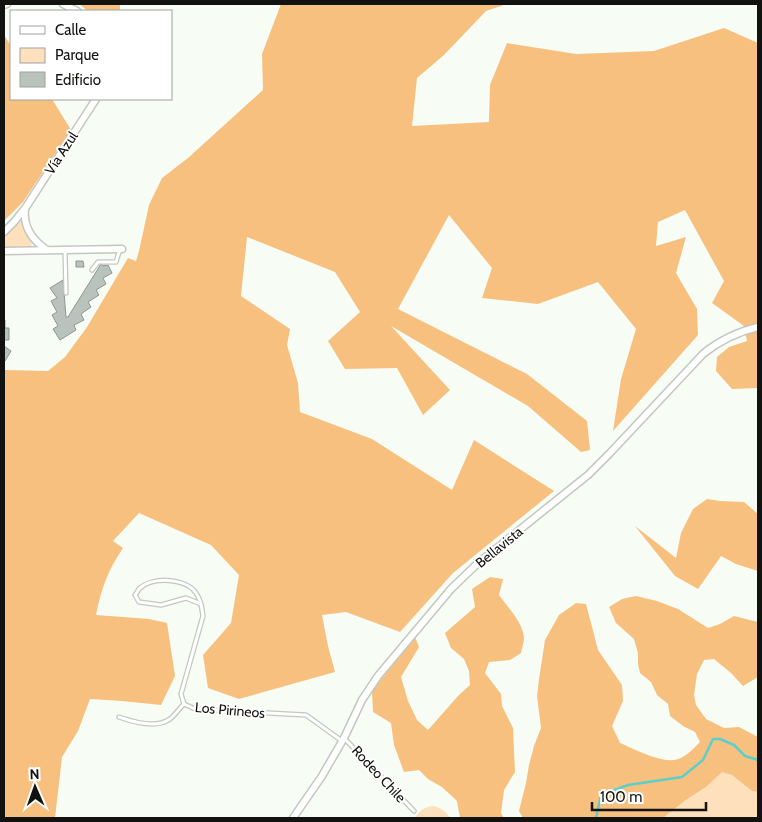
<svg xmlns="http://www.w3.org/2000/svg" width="762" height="822" viewBox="0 0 762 822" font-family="Cabin,sans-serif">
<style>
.green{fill:#fee0bd}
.forest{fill:#f7c07e}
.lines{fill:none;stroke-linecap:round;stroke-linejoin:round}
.stream{stroke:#5dcfca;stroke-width:2.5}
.building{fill:#bac2bd;stroke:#8e9691}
.service-casing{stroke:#c3c7c0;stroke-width:5.5}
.minor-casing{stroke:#c3c7c0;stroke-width:9}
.service{stroke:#fff;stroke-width:3}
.minor{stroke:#fff;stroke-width:6}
.labels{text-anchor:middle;stroke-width:4;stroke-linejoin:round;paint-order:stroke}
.street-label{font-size:14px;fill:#121310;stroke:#fff}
</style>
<rect width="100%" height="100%" fill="#f7fcf4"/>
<g class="green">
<path d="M19 222H21L32 245 30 247H4V237Z"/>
<path d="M722 771 732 775 752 791 758 792V818H663L686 800 706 787Z"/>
<path d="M433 806C441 808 446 811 450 818H415C419 811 424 807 433 806Z"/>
</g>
<g class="forest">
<path d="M79 4H120V11H88Z"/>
<path d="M281 4H507L486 11 444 55 417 78 412 126 489 122 490 85 507 43 576 54 654 51 724 28 758 43V388L732 389 716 371 717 357 729 347 747 341 744 326 712 303 724 281 685 210 658 222 656 246 686 237 676 273 697 309 698 335 613 431 621 379 636 329 598 282 538 304 482 298 492 268 449 215 398 309 527 374 587 421 590 450 581 452 528 406 391 326 450 390 423 415 397 368 345 369 328 341 360 312 335 272 247 237 241 296 290 329 287 345 298 383 300 412 372 439 452 490 474 440 554 491 453 573 400 632 346 612 322 615 328 646 335 672 239 699 208 688 203 655 231 623 239 575 211 545 139 513 113 541 123 548C108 570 101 589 96 615L149 619 167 623 175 676 161 705 122 701 90 699 78 731 62 757 55 818H4V370L48 371 65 357 87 327 128 258 136 261 139 251 149 205 162 178 188 158 263 90 262 54Z"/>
<path d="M4 35 11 46V99H52L71 130 23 202 4 221Z"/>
<path d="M707 499 720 501 744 502 758 514V571L736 564 721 556 698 589 675 576 635 526 676 558 681 533 693 509Z"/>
<path d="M490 577 503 579 499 595C508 608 522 621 524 637 524 642 522 648 521 653L510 660 489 662 485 673 501 694 502 706 513 728 515 772 504 790 501 813 504 818H460L457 801 442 787 428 779 419 770 404 772 394 745 391 723 373 712 372 691 415 637 419 647 401 677 408 701 417 720 428 730 458 696 470 685 469 671 464 659 451 648 445 633 475 607 472 589Z"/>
<path d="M636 596 657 601 678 609 708 628 720 624 734 616 758 622V677L743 686 731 673 714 659 704 660 697 674 694 695 696 705 706 719 724 728 739 727 758 737V792L752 791 732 775 722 772 706 787 686 800 663 818H523L519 811 526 783 529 765 534 746 541 728 537 696 539 679 545 640 559 615 576 603 586 604 598 650 622 685 623 701 612 726 620 743C634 749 659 762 674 760 684 759 693 749 700 742L695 732 683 726 670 716 668 704 657 695 651 682 640 673 638 664V653L634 639 616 623 609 607 622 599Z"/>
</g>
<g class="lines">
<path class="stream" d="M596 818 601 795 628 785 682 777 703 760 713 739H720L734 745 745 756 758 760"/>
</g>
<g class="building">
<path d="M76 261H83L84 267H76Z"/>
<path d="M101 264 103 265V266L108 265 112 273 103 278 106 284 96 290 99 295 88 302 91 307 81 314 84 320 74 325 76 330 60 340 53 329 58 326 52 315 57 312 51 301 57 298 50 288 63 280 66 317H68Z"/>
<path d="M4 320H5V328H9V340H4Z"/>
<path d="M4 346 11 351 5 361 4 360Z"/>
</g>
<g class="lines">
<g class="service-casing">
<g id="service">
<path d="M65 251 66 293"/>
<path d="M92 270 98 262H116L120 249"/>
<path d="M201 604 186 598 161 605 139 602 135 595C136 594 139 589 139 589 152 576 186 578 196 593 201 600 202 608 203 616L181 694 184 704 195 709 306 715 342 741"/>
<path d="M119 717C133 722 156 729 170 719 175 715 179 709 184 704"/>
<path d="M344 738 414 811"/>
</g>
</g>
<g class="minor-casing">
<g id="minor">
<path d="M63 4 77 11"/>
<path d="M4 5 7 4"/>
<path d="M25 209C23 227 32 240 47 250"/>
<path d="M4 232 14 222 26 207 96 99"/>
<path d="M4 251 122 249"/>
<path d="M293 818 322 776 344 738 362 700 378 676 451 589 477 564 588 475 610 453 703 354C720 340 737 332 758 327"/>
</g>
</g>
<use href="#service" class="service"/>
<use href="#minor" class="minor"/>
</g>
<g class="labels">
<g class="street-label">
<text transform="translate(61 153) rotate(-57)" y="5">Vía Azul</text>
<text transform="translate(499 547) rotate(-39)" y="5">Bellavista</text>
<text transform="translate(230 710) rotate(5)" y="5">Los Pirineos</text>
<text transform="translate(379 774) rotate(47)" y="5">Rodeo Chile</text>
</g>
</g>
<rect width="762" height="822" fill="none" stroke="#121310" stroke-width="10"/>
<rect x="10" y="10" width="162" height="90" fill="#ffffff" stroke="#a0a19f"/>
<rect x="20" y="26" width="25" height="8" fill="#ffffff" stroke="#a0a19f"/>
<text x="55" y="35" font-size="15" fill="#121310">Calle</text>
<rect x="20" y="48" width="25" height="15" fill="#fee0bd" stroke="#a0a19f"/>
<text x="55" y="60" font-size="15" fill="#121310">Parque</text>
<rect x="20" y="72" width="25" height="15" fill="#bac2bd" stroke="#a0a19f"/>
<text x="55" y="85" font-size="15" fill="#121310">Edificio</text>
<g transform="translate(35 787) rotate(358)" stroke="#ffffff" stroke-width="4" paint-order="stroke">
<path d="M0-4L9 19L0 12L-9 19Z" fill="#121310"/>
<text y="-8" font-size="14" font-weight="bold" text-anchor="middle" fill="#121310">N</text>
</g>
<path d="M592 802v8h114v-8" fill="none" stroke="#121310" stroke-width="2.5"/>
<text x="600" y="802" font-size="15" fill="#121310" stroke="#ffffff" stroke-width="4" paint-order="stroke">100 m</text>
</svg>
